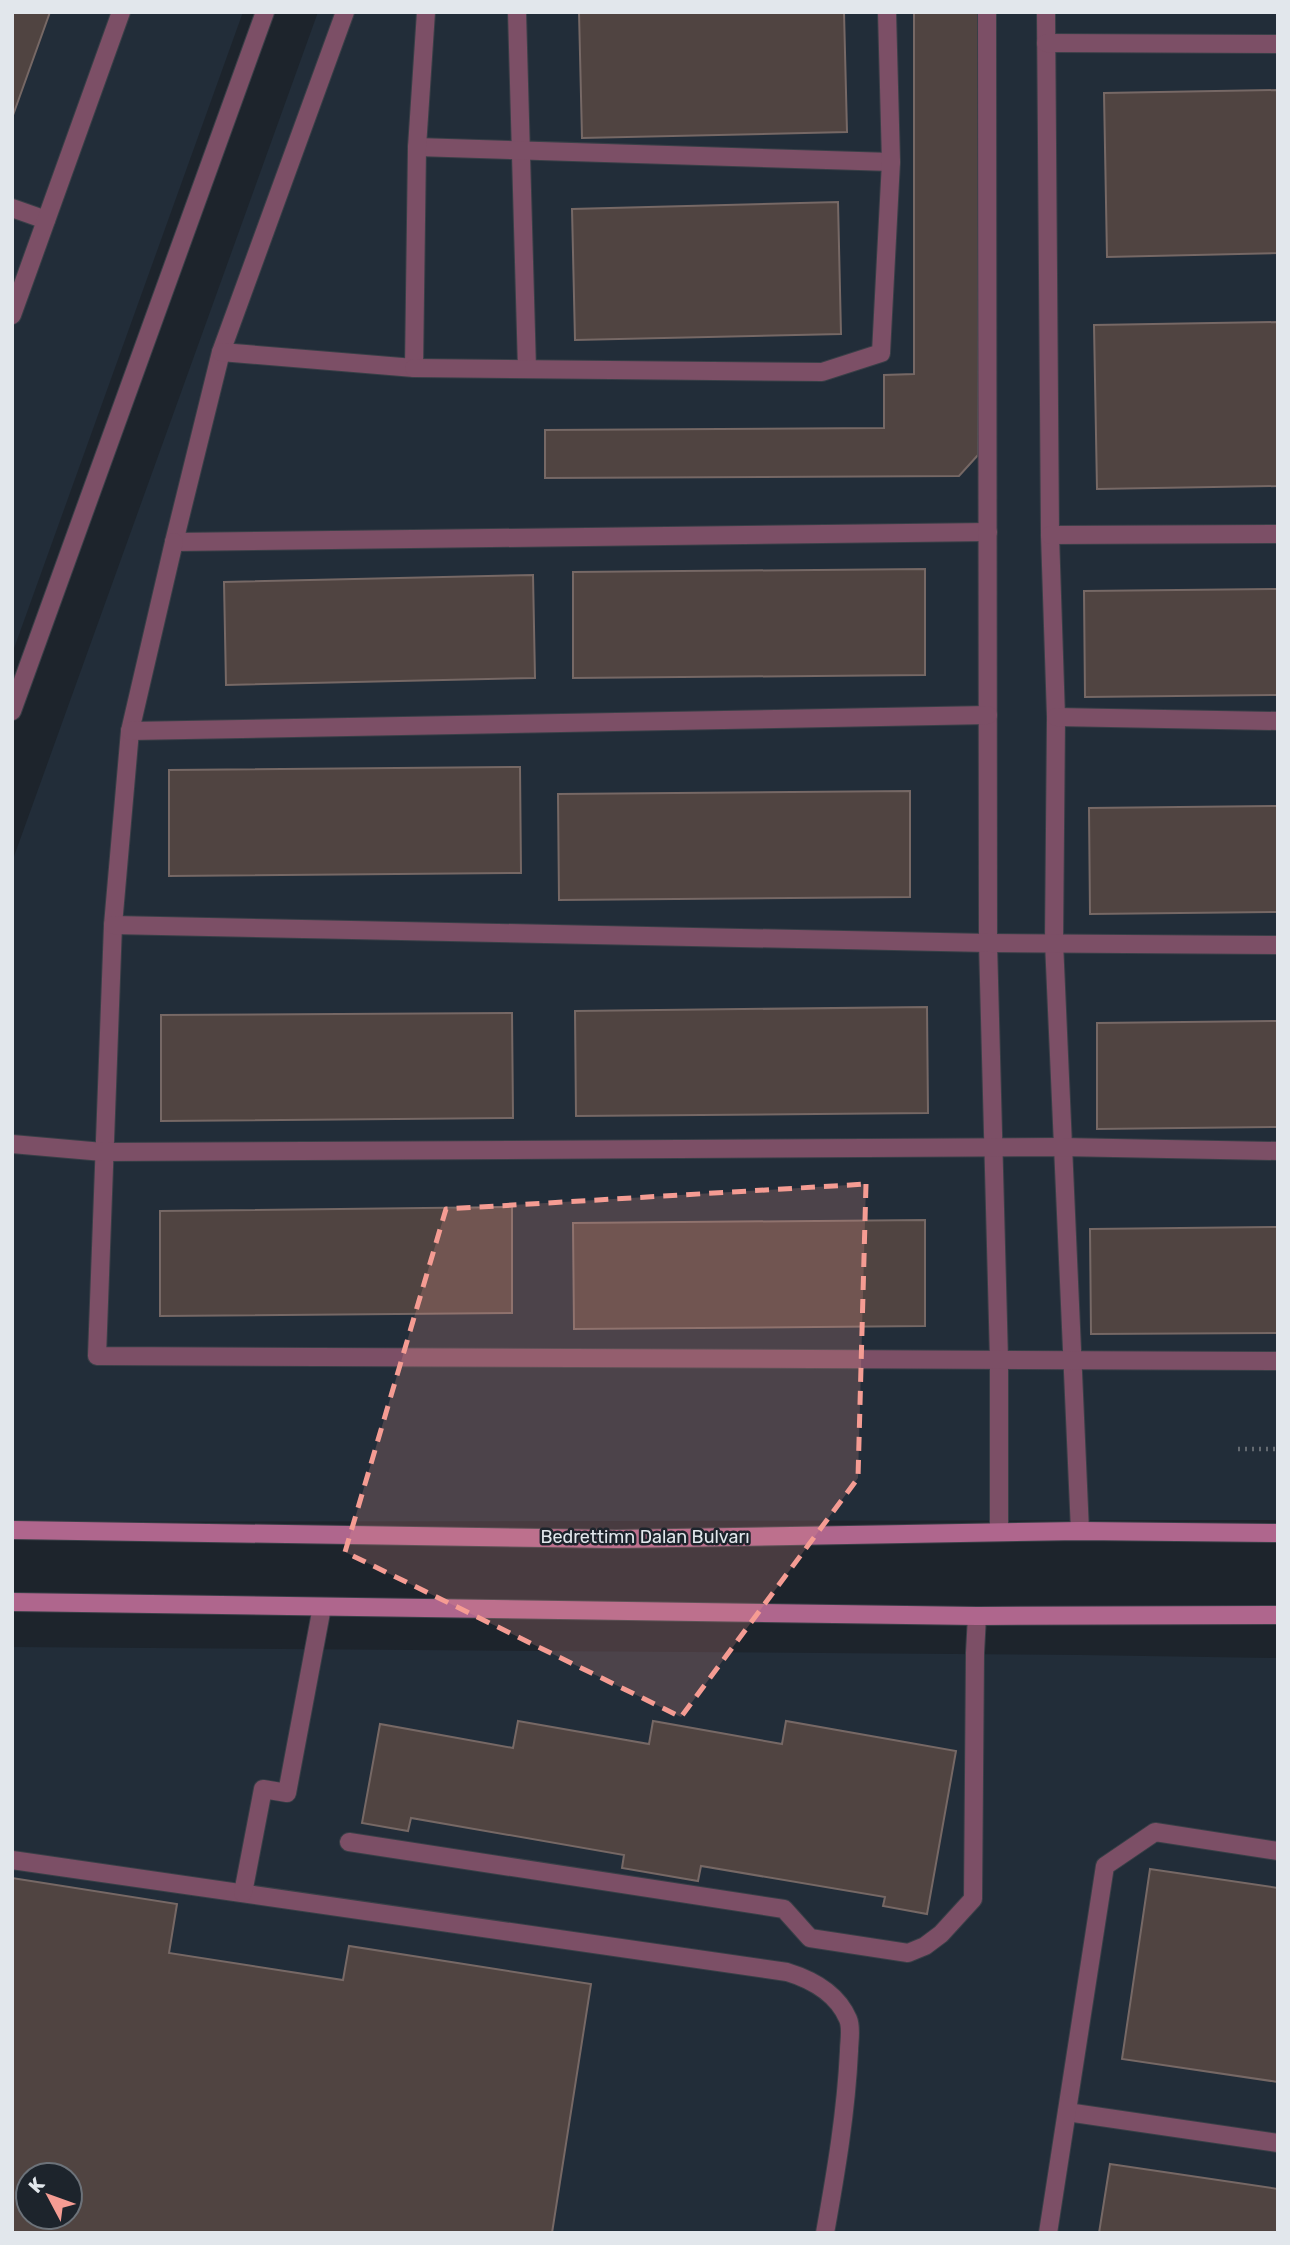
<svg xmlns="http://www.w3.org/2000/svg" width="1290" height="2245" viewBox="0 0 1290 2245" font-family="Rubik,sans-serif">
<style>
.built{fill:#222d39;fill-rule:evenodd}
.building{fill:#504441;stroke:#766865;stroke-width:2;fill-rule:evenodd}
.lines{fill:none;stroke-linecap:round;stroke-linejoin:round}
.lane-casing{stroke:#393f47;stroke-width:20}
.street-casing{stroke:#393f47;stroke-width:20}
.secondary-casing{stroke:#393f47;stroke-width:20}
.path{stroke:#646a71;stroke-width:4.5;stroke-dasharray:2 5;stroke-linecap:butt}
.lane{stroke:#7c4f66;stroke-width:18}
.street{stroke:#7c4f66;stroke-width:18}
.secondary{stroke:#af668d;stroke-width:18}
.marked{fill:#f59c93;fill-opacity:0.2;stroke:#f59c93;stroke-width:5;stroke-dasharray:14 9;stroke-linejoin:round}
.labels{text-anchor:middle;stroke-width:5;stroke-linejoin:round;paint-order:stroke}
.street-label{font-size:18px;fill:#e2e7ec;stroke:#1d242c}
</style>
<rect width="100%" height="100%" fill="#1d242c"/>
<g class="built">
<path d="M12 12H243L12 654Z"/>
<path d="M318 12H1278V1520L12 1522V862Z"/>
<path d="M12 1647 1082 1655 1278 1658V2233H12ZM28 2175H70V2217H28Z"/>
</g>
<g class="building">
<path d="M12 12H50L12 118Z"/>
<path d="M579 12H844L847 132 582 138Z"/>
<path d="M914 12H979L978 455 959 476 545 478V430L884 428V375L914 374Z"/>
<path d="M1278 90V253L1107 257 1104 93Z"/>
<path d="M838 202 841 334 575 340 572 209Z"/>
<path d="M1278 322V486L1097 489 1094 325Z"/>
<path d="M925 569V675L573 678V572Z"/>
<path d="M533 575 535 678 226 685 224 582Z"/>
<path d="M1278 589V695L1085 697 1084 591Z"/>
<path d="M520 767 521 873 169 876V770Z"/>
<path d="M910 791V897L559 900 558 794Z"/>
<path d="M1278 806V912L1090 914 1089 808Z"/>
<path d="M927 1007 928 1113 576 1116 575 1011Z"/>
<path d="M512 1013 513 1118 161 1121V1015Z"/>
<path d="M1278 1021V1127L1097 1129V1023Z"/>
<path d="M512 1207V1313L160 1316V1211Z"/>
<path d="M925 1220V1326L574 1329 573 1223Z"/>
<path d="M1278 1227V1333L1091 1334 1090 1229Z"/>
<path d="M518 1721 649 1744 653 1721 782 1744 786 1721 956 1751 927 1914 883 1906 885 1897 701 1866 698 1881 622 1868 624 1855 411 1818 408 1831 362 1823 380 1724 513 1748Z"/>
<path d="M1150 1869 1278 1888V2082L1122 2059Z"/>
<path d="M12 1878 177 1904 169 1953 343 1980 349 1946 591 1984 552 2233H12ZM28 2175H70V2217H28Z"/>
<path d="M1110 2164 1278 2189V2233H1099Z"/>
</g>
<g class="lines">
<g class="lane-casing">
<g id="lane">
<path d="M345 12 221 352 174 542 988 532"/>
<path d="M517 12 527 369"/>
<path d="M987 12 988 943 999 1360V1532"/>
<path d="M1046 12 1050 535 1056 717 1054 942 1080 1531"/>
<path d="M1046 43 1278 44"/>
<path d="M417 147 891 162"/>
<path d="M12 208 46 220"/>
<path d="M12 315 121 12"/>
<path d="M221 352 414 368 417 147 426 12"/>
<path d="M414 368 822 372 881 353 891 162 887 12"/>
<path d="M1050 535 1278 534"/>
<path d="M174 542 130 731 113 925 97 1356 1278 1361"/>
<path d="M1056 717 1278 721"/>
<path d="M130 731 988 715"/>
<path d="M113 925 988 943 1278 945"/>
<path d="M12 1144 103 1152 1061 1147 1278 1151"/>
<path d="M349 1842 784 1909 810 1938 908 1953 925 1946 941 1934 973 1899 975 1653 977 1616"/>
<path d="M12 1860 787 1972C813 1980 837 1993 848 2019 852 2028 849 2042 849 2051 846 2113 836 2172 825 2233"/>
<path d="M243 1893 263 1789 287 1793 322 1607"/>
<path d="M1067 2112 1278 2143"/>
<path d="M1048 2233 1105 1866 1155 1832 1278 1851"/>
</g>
</g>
<g class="street-casing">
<path id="street" d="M12 711 265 12"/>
</g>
<g class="secondary-casing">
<g id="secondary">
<path d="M12 1530 616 1539 1080 1531 1278 1533"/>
<path d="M12 1602 977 1616 1278 1615"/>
</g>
</g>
<path class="path" d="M1238 1449H1278"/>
<use href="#lane" class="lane"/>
<use href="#street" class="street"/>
<use href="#secondary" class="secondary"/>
</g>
<path class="marked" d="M866 1184 858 1478 681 1717 345 1552 446 1209Z"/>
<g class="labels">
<g class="street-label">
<text x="645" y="1543">Bedrettimn Dalan Bulvarı</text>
</g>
</g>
<rect width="1290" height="2245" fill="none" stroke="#e2e7ec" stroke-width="28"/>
<g transform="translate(49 2196) rotate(311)"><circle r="33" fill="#1d242c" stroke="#6c7279" stroke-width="2"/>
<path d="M0-5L12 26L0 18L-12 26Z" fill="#f59c93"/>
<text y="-10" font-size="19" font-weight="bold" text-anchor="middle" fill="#e2e7ec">K</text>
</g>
</svg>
